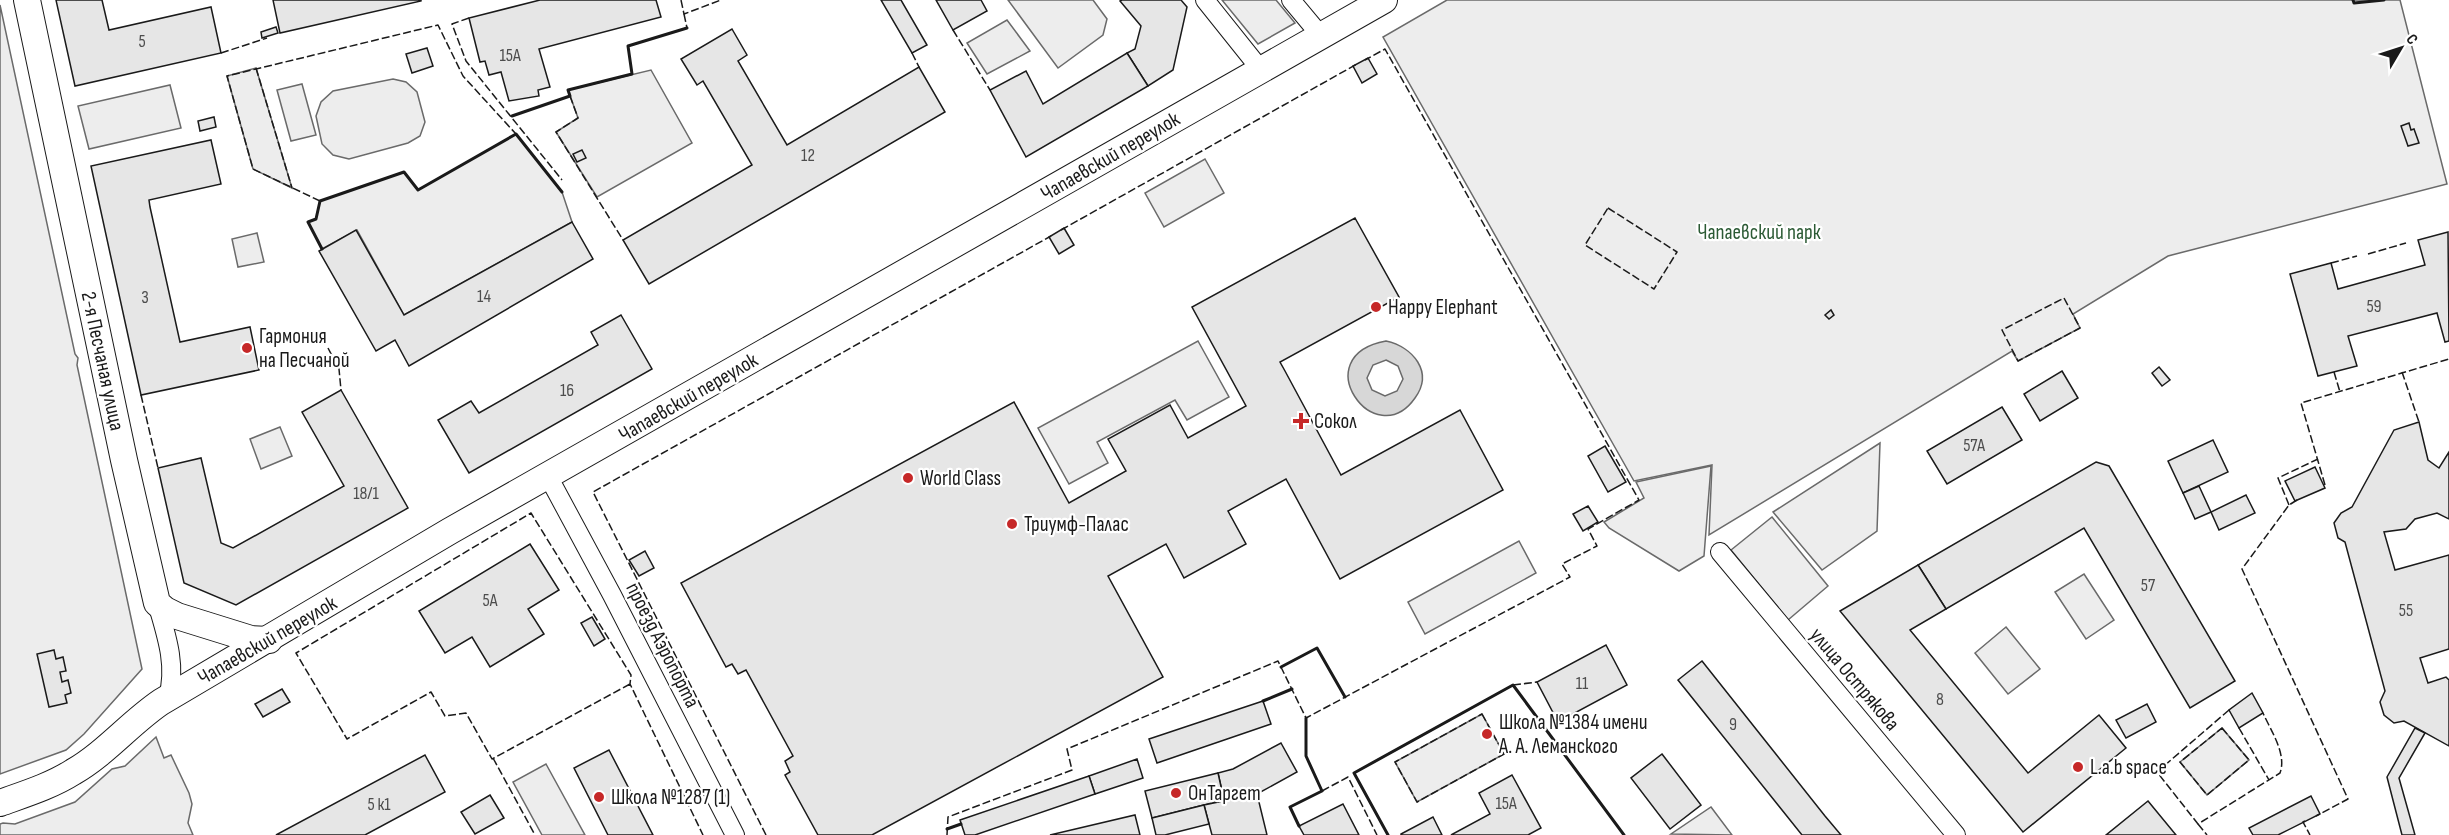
<svg xmlns="http://www.w3.org/2000/svg" width="2449" height="835" viewBox="0 0 2449 835" font-family="'Sofia Sans Condensed',sans-serif">
<style>
.built{fill:#ededed;stroke:#6a6a6a;stroke-width:1.5}
.water{fill:#d7d7d7;stroke:#6a6a6a;stroke-width:1.5;fill-rule:evenodd}
.building{fill:#e6e6e6;stroke:#1a1a1a;stroke-width:1.5}
.lines{fill:none;stroke-linecap:round;stroke-linejoin:round}
.street-casing{stroke:#1a1a1a;stroke-width:20}
.secondary-casing{stroke:#1a1a1a;stroke-width:28}
.street{stroke:#fff;stroke-width:18}
.secondary{stroke:#fff;stroke-width:26}
.fence{stroke:#1a1a1a;stroke-width:1.5;stroke-dasharray:8 3;stroke-linecap:butt}
.wall{stroke:#1a1a1a;stroke-width:3}
.poi-dot{fill:#c62828;stroke:#fff;stroke-width:2}
.labels{text-anchor:middle;stroke-width:4.5;stroke-linejoin:round;paint-order:stroke}
.number-label{font-size:18px;fill:#4d4d4d}
.street-label{font-size:21px;fill:#1a1a1a;stroke:#fff}
.park-label{font-size:21px;fill:#2b5a34;stroke:#fff}
.poi-label{font-size:21px;fill:#1a1a1a;stroke:#fff;text-anchor:start}
</style>
<rect width="100%" height="100%" fill="#fff"/>
<g class="built">
<path d="M1008 0H1093L1107 19 1103 35 1058 68Z"/>
<path d="M1222 0H1276L1295 23 1258 44Z"/>
<path d="M1447 0H2400L2447 184 2168 256 2073 314 2080 328 2018 361 2012 351 1709 535 1712 465 1634 481 1383 37Z"/>
<path d="M0 5 75 354 78 358 77 365 142 669 84 734 66 750 0 774Z"/>
<path d="M1007 20 1030 51 987 74 967 43Z"/>
<path d="M256 68 292 188 253 169 227 76Z"/>
<path d="M651 70 692 143 597 197 556 132 578 118 568 90Z"/>
<path d="M393 79 406 82 417 92 425 122 420 136 408 143 349 159 333 155 322 144 316 116 321 102 333 91Z"/>
<path d="M302 84 316 135 291 141 277 90Z"/>
<path d="M170 85 181 128 89 149 78 106Z"/>
<path d="M516 134 562 192 572 222 404 315 357 230 322 249 308 222 316 219 320 201 404 172 418 190Z"/>
<path d="M1205 159 1224 193 1164 227 1145 193Z"/>
<path d="M257 233 264 262 238 267 232 239Z"/>
<path d="M1198 341 1229 397 1187 420 1175 400 1097 442 1108 463 1069 484 1038 428Z"/>
<path d="M280 427 292 456 261 469 250 439Z"/>
<path d="M1880 443 1877 531 1822 570 1773 512Z"/>
<path d="M1711 466 1704 556 1679 571 1609 528 1604 522 1644 498 1636 482Z"/>
<path d="M1772 517 1828 586 1788 620 1731 550Z"/>
<path d="M1519 541 1536 573 1425 634 1408 602Z"/>
<path d="M2084 574 2114 620 2086 639 2055 592Z"/>
<path d="M2006 627 2040 669 2008 694 1975 653Z"/>
<path d="M1482 714 1504 754 1417 802 1395 762Z"/>
<path d="M2222 728 2249 760 2207 795 2180 762Z"/>
<path d="M156 737 164 758 171 755 189 793 192 804 188 823 193 835H0V824L3 823 15 824 75 802 112 769 125 766Z"/>
<path d="M546 764 585 835H542L513 782Z"/>
<path d="M1711 807 1732 835 1671 834Z"/>
</g>
<path class="water" d="M1386 341C1413 347 1434 372 1415 398 1375 455 1304 356 1386 341ZM1386 360 1398 366 1403 379 1397 391 1385 396 1372 390 1367 378 1373 365Z"/>
<g class="building">
<path d="M56 0H102L109 30 211 7 221 53 75 86Z"/>
<path d="M273 0H421V1L280 33Z"/>
<path d="M540 0H656L661 17 539 49 550 87 538 90 539 96 509 101 501 72 489 75 485 61 480 62 469 18Z"/>
<path d="M881 0H901L927 45 912 53Z"/>
<path d="M936 0H981L987 11 953 30Z"/>
<path d="M1122 0H1181L1187 7 1173 70 1148 86 1127 53 1135 49 1141 26 1120 1Z"/>
<path d="M276 27 278 33 262 38 261 32Z"/>
<path d="M732 29 747 55 738 61 787 145 919 67 945 112 649 284 623 240 752 165 703 81 697 85 681 59Z"/>
<path d="M427 48 433 66 412 73 406 54Z"/>
<path d="M1127 53 1148 86 1026 157 990 90 1026 71 1043 104Z"/>
<path d="M1368 58 1377 74 1362 83 1353 66Z"/>
<path d="M214 117 216 127 200 131 198 121Z"/>
<path d="M2409 123 2411 130 2414 129 2419 143 2408 146 2401 126Z"/>
<path d="M211 140 221 184 149 200 150 207 180 342 250 327 259 370 141 395 91 166Z"/>
<path d="M582 150 586 158 577 162 573 154Z"/>
<path d="M1355 218 1399 297 1280 362 1285 371 1341 475 1460 410 1503 490 1340 579 1286 479 1228 511 1246 544 1184 578 1166 544 1108 576 1163 677 872 835H818L785 775 790 772 785 761 793 756 746 670 738 674 732 664 726 667 681 583 1014 402 1069 503 1126 471 1108 439 1170 405 1188 438 1246 406 1192 307Z"/>
<path d="M572 222 593 259 409 366 395 340 376 351 319 251 356 230 404 315Z"/>
<path d="M1064 228 1074 245 1059 254 1049 237Z"/>
<path d="M2448 232 2449 341 2445 342 2437 313 2348 336 2357 366 2318 376 2290 274 2331 263 2338 289 2425 265 2418 240Z"/>
<path d="M1831 310 1834 315 1829 319 1825 315Z"/>
<path d="M621 315 652 369 469 473 438 420 471 401 479 413 598 345 591 332Z"/>
<path d="M2159 367 2170 380 2162 386 2152 373Z"/>
<path d="M2062 371 2078 398 2040 421 2024 394Z"/>
<path d="M341 390 408 508 236 605 184 583 158 468 201 458 221 543 233 548 344 486 302 412Z"/>
<path d="M2002 407 2022 440 1947 484 1927 451Z"/>
<path d="M2419 422 2428 460 2439 468 2449 452V519L2437 513 2415 519 2406 529 2384 532 2395 570 2449 555V649L2420 658 2428 683 2446 677 2449 680V746L2404 721 2394 723 2384 715 2380 702 2385 691 2345 542 2338 538 2334 523 2341 513 2352 507 2394 430Z"/>
<path d="M2213 440 2228 472 2183 493 2168 461Z"/>
<path d="M1605 446 1626 482 1608 492 1588 456Z"/>
<path d="M2096 462 2109 466 2235 681 2190 708 2084 528 1946 609 1918 565Z"/>
<path d="M2315 467 2325 488 2295 501 2285 481Z"/>
<path d="M2199 486 2211 512 2195 519 2183 493Z"/>
<path d="M2246 495 2255 513 2219 530 2211 512Z"/>
<path d="M1588 506 1598 522 1583 531 1573 514Z"/>
<path d="M530 544 559 590 528 609 544 634 490 667 472 637 445 653 419 611Z"/>
<path d="M645 551 654 568 639 576 629 560Z"/>
<path d="M1918 565 1946 609 1910 630 2028 773 2099 715 2126 748 2023 832 1840 611Z"/>
<path d="M592 617 605 639 594 646 581 623Z"/>
<path d="M1606 645 1627 685 1558 722 1537 682Z"/>
<path d="M54 650 56 659 63 657 66 671 60 672 62 682 68 680 71 693 65 695 67 703 49 707 37 654Z"/>
<path d="M1702 661 1825 816 1841 835H1802L1678 680Z"/>
<path d="M282 689 290 702 263 717 255 704Z"/>
<path d="M2252 693 2263 713 2239 728 2229 710Z"/>
<path d="M1263 701 1271 724 1157 763 1149 739Z"/>
<path d="M2147 704 2156 722 2126 738 2116 720Z"/>
<path d="M2415 728 2425 733 2399 778 2415 835H2402L2387 777Z"/>
<path d="M1281 743 1297 772 1257 794 1224 800 1218 773 1233 769Z"/>
<path d="M609 750 653 835H608L574 768Z"/>
<path d="M1662 754 1701 805 1670 829 1631 778Z"/>
<path d="M425 755 445 792 365 835H276Z"/>
<path d="M1137 759 1143 778 1095 794 1089 776Z"/>
<path d="M1218 773 1224 800 1152 818 1145 791Z"/>
<path d="M1512 775 1541 828 1528 835H1451L1490 814 1479 793Z"/>
<path d="M1089 776 1095 794 975 835H965L960 820Z"/>
<path d="M1257 794 1267 835H1212L1204 805Z"/>
<path d="M490 795 504 818 475 834 461 812Z"/>
<path d="M2311 796 2320 814 2278 835H2253L2249 828Z"/>
<path d="M2148 801 2176 835H2106Z"/>
<path d="M1343 804 1359 835H1304L1299 826Z"/>
<path d="M1204 805 1209 824 1165 835H1156L1152 818Z"/>
<path d="M1135 815 1140 835H1050Z"/>
<path d="M1433 817 1442 835H1401V834Z"/>
</g>
<g class="lines">
<g class="street-casing">
<g id="street">
<path d="M1205 0 1261 70"/>
<path d="M1291 0 1321 36"/>
<path d="M548 476 612 595 735 835"/>
<path d="M1720 552 1956 835"/>
<path d="M157 603C166 634 177 665 168 697"/>
</g>
</g>
<g class="secondary-casing">
<g id="secondary">
<path d="M27 0 124 460 157 603 165 610 177 616 251 639 269 640"/>
<path d="M0 803C25 794 51 786 73 772 106 753 130 723 161 702L450 531 1384 0"/>
</g>
</g>
<use href="#street" class="street"/>
<use href="#secondary" class="secondary"/>
<g class="fence">
<path d="M681 0 684 14 721 0"/>
<path d="M684 14 687 28"/>
<path d="M469 18 452 24 466 61 562 180"/>
<path d="M953 30 990 90"/>
<path d="M221 53 267 38"/>
<path d="M912 53 919 67"/>
<path d="M256 68 292 188"/>
<path d="M570 96 578 118 556 132 623 240"/>
<path d="M320 201 253 169 227 76 438 25 463 76 516 134"/>
<path d="M1608 208 1677 252 1654 289 1585 245Z"/>
<path d="M1061 230 1357 64"/>
<path d="M2368 254 2406 243"/>
<path d="M2331 263 2357 256"/>
<path d="M2064 298 2080 328 2018 361 2002 330Z"/>
<path d="M328 348 339 369 341 390"/>
<path d="M2334 372 2340 392"/>
<path d="M2402 372 2419 422"/>
<path d="M141 395 158 468"/>
<path d="M2325 485 2301 403 2449 359"/>
<path d="M2297 500 2289 505 2242 569 2348 799 2316 816"/>
<path d="M2289 505 2278 478 2318 459"/>
<path d="M630 684 492 759 466 713 445 716 431 692 347 739 296 653 531 513 631 675 630 684 703 835"/>
<path d="M1513 685 1537 682"/>
<path d="M2229 710 2157 772 2198 824 2280 773C2287 754 2271 731 2263 713"/>
<path d="M1482 714 1504 754 1417 802 1395 762Z"/>
<path d="M2222 728 2249 760 2207 795 2180 762Z"/>
<path d="M2239 728 2269 780"/>
<path d="M493 758 535 835"/>
<path d="M1322 791 1348 777 1377 835"/>
<path d="M2305 821 2303 822 2310 835"/>
<path d="M2198 824 2207 835"/>
<path d="M766 835 593 492 1051 236"/>
<path d="M947 835 948 817 1072 770 1067 749 1278 661 1306 718 1570 577 1562 564 1597 546 1588 529 1639 500 1385 49 1365 60"/>
<path d="M1388 835 1354 773 1513 685 1624 835"/>
</g>
<g class="wall">
<path d="M2353 0 2354 3 2384 0"/>
<path d="M512 116 570 96 568 90 632 74 628 46 687 28"/>
<path d="M322 249 308 222 316 219 320 201 404 172 418 190 516 134 562 192"/>
<path d="M1281 667 1317 648 1345 697"/>
<path d="M1263 701 1292 689"/>
<path d="M1299 826 1290 807 1322 791 1306 756V718"/>
<path d="M947 829 961 824"/>
<path d="M1388 835 1354 773 1513 685 1624 835"/>
</g>
</g>
<g class="poi-dot">
<circle cx="1376" cy="307" r="6"/>
<circle cx="247" cy="348" r="6"/>
<path d="M1298 412h6v6h6v6h-6v6h-6v-6h-6v-6h6z"/>
<circle cx="908" cy="478" r="6"/>
<circle cx="1012" cy="524" r="6"/>
<circle cx="1487" cy="734" r="6"/>
<circle cx="2078" cy="767" r="6"/>
<circle cx="1176" cy="793" r="6"/>
<circle cx="599" cy="797" r="6"/>
</g>
<g class="labels">
<g class="number-label">
<text x="142" y="47">5</text>
<text x="510" y="61">15А</text>
<text x="808" y="161">12</text>
<text x="484" y="302">14</text>
<text x="145" y="303">3</text>
<text x="2374" y="312">59</text>
<text x="567" y="396">16</text>
<text x="1974" y="451">57А</text>
<text x="366" y="499">18/1</text>
<text x="2148" y="591">57</text>
<text x="490" y="606">5А</text>
<text x="2406" y="616">55</text>
<text x="1582" y="689">11</text>
<text x="1940" y="705">8</text>
<text x="1733" y="730">9</text>
<text x="1506" y="809">15А</text>
<text x="379" y="810">5 к1</text>
</g>
<g class="street-label">
<text transform="translate(1110 156) rotate(-30)" y="7">Чапаевский переулок</text>
<text transform="translate(103 361) rotate(78)" y="7">2-я Песчаная улица</text>
<text transform="translate(688 397) rotate(-30)" y="7">Чапаевский переулок</text>
<text transform="translate(267 640) rotate(-30)" y="7">Чапаевский переулок</text>
<text transform="translate(663 645) rotate(63)" y="7">проезд Аэропорта</text>
<text transform="translate(1855 679) rotate(50)" y="7">улица Острякова</text>
</g>
<g class="park-label">
<text x="1759" y="239">Чапаевский парк</text>
</g>
<g class="poi-label">
<text x="1388" y="314">Happy Elephant</text>
<text x="259" y="343">Гармония<tspan x="259" dy="24">на Песчаной</tspan></text>
<text x="1314" y="428">Сокол</text>
<text x="920" y="485">World Class</text>
<text x="1024" y="531">Триумф-Палас</text>
<text x="1499" y="729">Школа №1384 имени<tspan x="1499" dy="24">А. А. Леманского</tspan></text>
<text x="2090" y="774">L.a.b space</text>
<text x="1188" y="800">ОнТаргет</text>
<text x="611" y="804">Школа №1287 (1)</text>
</g>
</g>
<g transform="translate(2401 48) rotate(51)" stroke="#ffffff" stroke-width="4.5" paint-order="stroke">
<path d="M0-4.5L10 22L0 15L-10 22Z" fill="#1a1a1a"/>
<text y="-9" font-size="16" font-weight="bold" text-anchor="middle" fill="#1a1a1a">С</text>
</g>
</svg>
